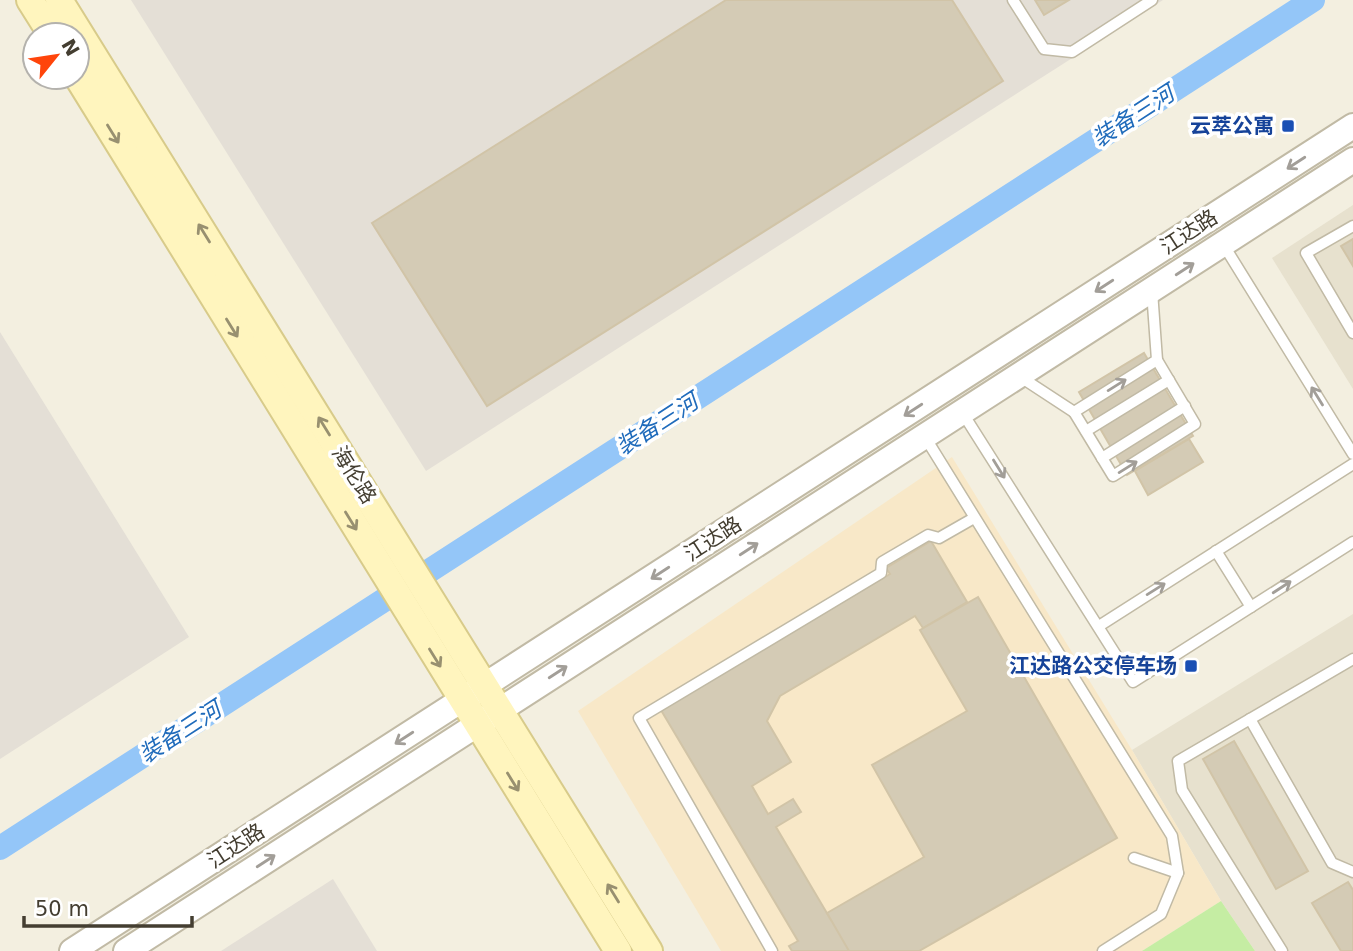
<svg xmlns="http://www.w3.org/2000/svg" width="1353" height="951" viewBox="0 0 1353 951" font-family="'DejaVu Sans','Noto Sans SC',sans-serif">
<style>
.residential{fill:#e7e1ce}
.commercial{fill:#f8e8c8}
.industrial{fill:#e4dfd6}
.green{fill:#c5eda3}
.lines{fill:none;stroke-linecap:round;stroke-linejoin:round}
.canal{stroke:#94c6f8;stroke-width:24}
.building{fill:#d4cbb5;stroke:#d1c4a7;stroke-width:2}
.service-casing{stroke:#c1baa5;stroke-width:13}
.tertiary-casing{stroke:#c1baa5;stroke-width:28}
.secondary-casing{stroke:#d8cb8a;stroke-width:30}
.service{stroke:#fff;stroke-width:10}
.tertiary{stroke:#fff;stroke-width:24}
.secondary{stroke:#fff5be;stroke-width:26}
.oneway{stroke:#989070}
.oneway2{stroke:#a29e98}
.transit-dot{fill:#1a4fb4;stroke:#fff;stroke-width:2.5}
.labels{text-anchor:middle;stroke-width:7;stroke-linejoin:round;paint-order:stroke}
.transit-label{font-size:21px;font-weight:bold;fill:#164399;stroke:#fff;text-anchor:end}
.street-label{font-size:21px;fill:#443e31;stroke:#fff}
.water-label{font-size:23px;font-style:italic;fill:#1f6bbb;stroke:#fff}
</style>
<rect width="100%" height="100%" fill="#f3efe0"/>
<g class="residential">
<path d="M1353 205V389L1272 258Z"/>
<path d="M1353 614V951H1255L1221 901 1132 750Z"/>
</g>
<path class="commercial" d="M952 457 1132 750 1221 901 1142 951H721L578 711Z"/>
<g class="industrial">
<path d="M131 0H1163L426 471Z"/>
<path d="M0 332 189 637 0 759Z"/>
<path d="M333 879 377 951H221Z"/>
</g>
<path class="green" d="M1221 901 1255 951H1142Z"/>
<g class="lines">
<path class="canal" d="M0 848 1313 0"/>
</g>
<g class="building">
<path d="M726 0H952L1003 81 487 406 372 223Z"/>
<path d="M1035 0H1069L1044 15Z"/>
<path d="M1353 239V266L1341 246Z"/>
<path d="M1144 353 1193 436 1127 475 1079 392Z"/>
<path d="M1189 439 1203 462 1148 495 1135 471Z"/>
<path d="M931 541 967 602 923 628 915 616 780 696 767 721 791 762 752 786 768 814 793 799 801 812 776 827 831 920 840 915 859 946 850 951H792L789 946 798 941 661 710 890 574 886 568Z"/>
<path d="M978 597 1117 838 919 951H849L827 913 924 857 872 765 967 711 920 630Z"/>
<path d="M1234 741 1308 871 1276 889 1203 759Z"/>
<path d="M1348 882 1353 890V951H1341L1312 903Z"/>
</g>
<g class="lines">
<g class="service-casing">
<g id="service">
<path d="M1013 0 1044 49 1072 52 1152 0"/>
<path d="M1353 226 1306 253 1353 333"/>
<path d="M1223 244 1353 454"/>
<path d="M1019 376 1074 412 1157 360 1152 291"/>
<path d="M962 412 1133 682 1353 542"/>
<path d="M1074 412 1113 476 1195 424 1157 360"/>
<path d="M1086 431 1169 380"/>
<path d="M925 437 1172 836 1178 873 1161 914 1103 951"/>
<path d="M1102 458 1185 406"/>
<path d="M1216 551 1251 607"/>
<path d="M1099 626 1353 464"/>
<path d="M1250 719 1332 863 1353 872"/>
<path d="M1134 858 1178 873"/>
<path d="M772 951 639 718 881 573 882 562 928 535 939 538 974 518"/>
<path d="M1282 951 1182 790 1178 761 1353 659"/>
</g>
</g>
<g class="tertiary-casing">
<g id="tertiary">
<path d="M72 951 1353 126"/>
<path d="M126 951 1353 160"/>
</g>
</g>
<g class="secondary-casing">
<g id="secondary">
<path d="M30 0 52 35"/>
<path d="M59 0 649 951"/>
<path d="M77 76 618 951"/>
</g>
</g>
<use href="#service" class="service"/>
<use href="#tertiary" class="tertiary"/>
<use href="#secondary" class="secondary"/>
</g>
<defs><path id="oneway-shaft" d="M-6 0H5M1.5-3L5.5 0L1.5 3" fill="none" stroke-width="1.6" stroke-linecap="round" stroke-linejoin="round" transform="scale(1.75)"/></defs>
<g class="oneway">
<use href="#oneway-shaft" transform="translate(113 134) rotate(58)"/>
<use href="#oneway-shaft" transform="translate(204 233) rotate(-122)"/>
<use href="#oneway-shaft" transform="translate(232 328) rotate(58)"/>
<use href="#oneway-shaft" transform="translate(324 426) rotate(-122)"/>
<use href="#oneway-shaft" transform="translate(351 521) rotate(58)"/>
<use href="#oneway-shaft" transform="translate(435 658) rotate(58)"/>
<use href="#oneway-shaft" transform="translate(513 782) rotate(58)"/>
<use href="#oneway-shaft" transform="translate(613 893) rotate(-122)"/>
</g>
<g class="oneway2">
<use href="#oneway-shaft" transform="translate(1296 163) rotate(147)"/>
<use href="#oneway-shaft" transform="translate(1185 269) rotate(-33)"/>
<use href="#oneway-shaft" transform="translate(1104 286) rotate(147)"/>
<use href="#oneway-shaft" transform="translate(1117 385) rotate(-32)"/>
<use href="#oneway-shaft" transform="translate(1317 396) rotate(-122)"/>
<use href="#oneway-shaft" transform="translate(913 410) rotate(147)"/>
<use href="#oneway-shaft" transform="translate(1128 467) rotate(-32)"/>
<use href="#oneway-shaft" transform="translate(999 469) rotate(58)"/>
<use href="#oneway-shaft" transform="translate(749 549) rotate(-33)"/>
<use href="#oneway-shaft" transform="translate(660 573) rotate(147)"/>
<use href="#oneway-shaft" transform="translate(1282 587) rotate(-33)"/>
<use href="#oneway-shaft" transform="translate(1156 589) rotate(-32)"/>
<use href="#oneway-shaft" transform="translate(558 672) rotate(-33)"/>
<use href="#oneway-shaft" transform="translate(404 738) rotate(147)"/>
<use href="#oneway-shaft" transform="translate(266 861) rotate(-33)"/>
</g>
<g class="transit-dot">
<rect x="1281" y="119" width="14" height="14" rx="3.5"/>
<rect x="1184" y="659" width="14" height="14" rx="3.5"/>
</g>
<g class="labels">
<g class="transit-label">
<text x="1274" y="133">云萃公寓</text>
<text x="1177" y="673">江达路公交停车场</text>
</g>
<g class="street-label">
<text transform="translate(1189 232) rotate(-33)" y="7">江达路</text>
<text transform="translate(354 475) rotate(58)" y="7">海伦路</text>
<text transform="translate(713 539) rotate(-33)" y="7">江达路</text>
<text transform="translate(236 846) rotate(-33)" y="7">江达路</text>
</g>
<g class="water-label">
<text transform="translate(1133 116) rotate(-33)" y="8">装备三河</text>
<text transform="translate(657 424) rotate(-33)" y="8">装备三河</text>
<text transform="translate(180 732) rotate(-33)" y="8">装备三河</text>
</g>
</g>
<g transform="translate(56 56) rotate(60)"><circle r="33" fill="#ffffff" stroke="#b4b2ad" stroke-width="2"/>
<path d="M0-5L12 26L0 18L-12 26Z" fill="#ff450b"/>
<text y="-10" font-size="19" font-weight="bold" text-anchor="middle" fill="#443e31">N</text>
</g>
<path d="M24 916v10h168v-10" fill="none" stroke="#443e31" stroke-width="3.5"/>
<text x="35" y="916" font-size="21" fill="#443e31" stroke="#ffffff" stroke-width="5" paint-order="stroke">50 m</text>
</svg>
